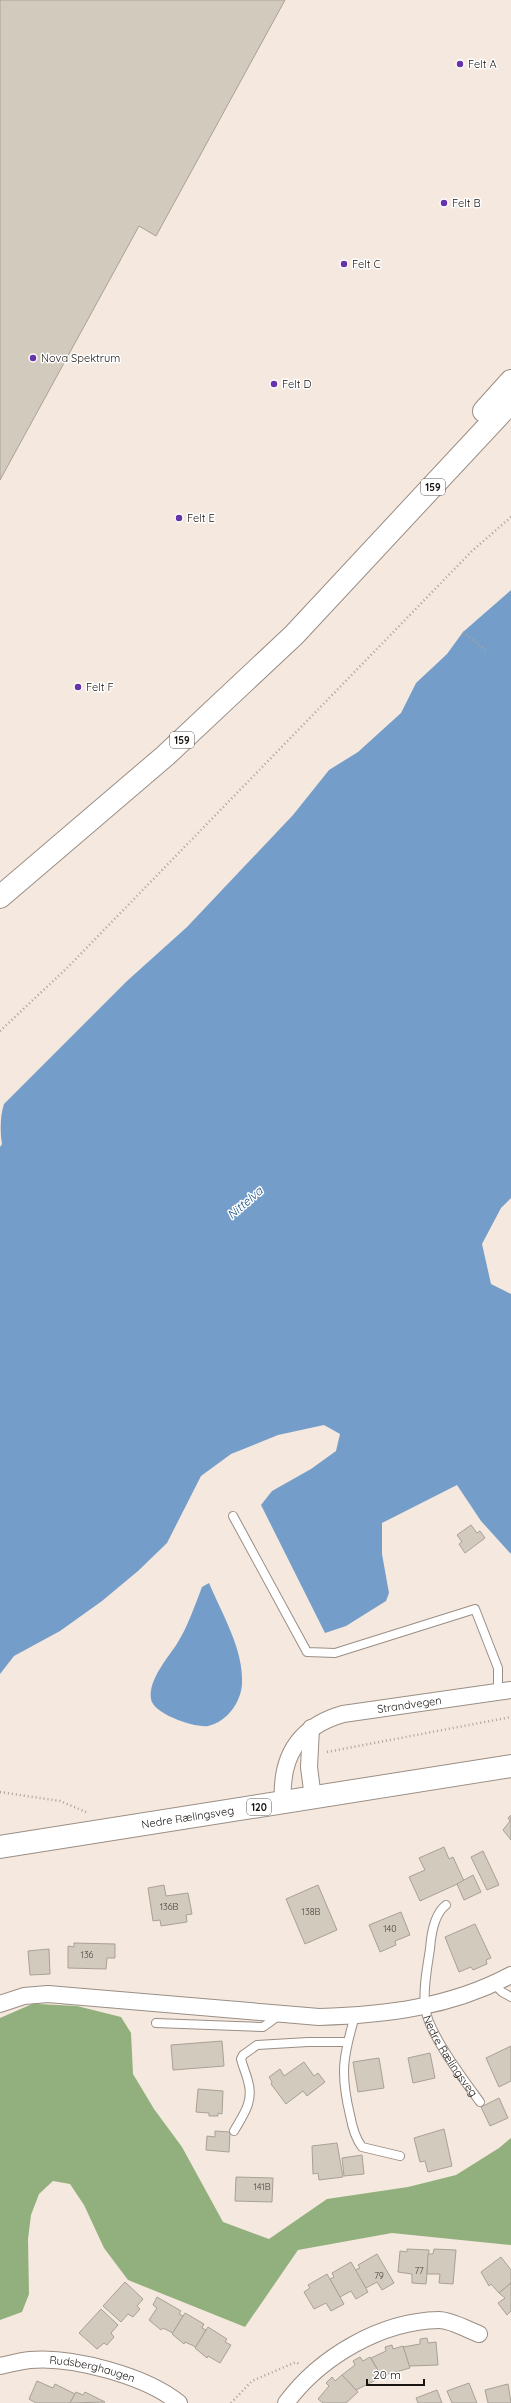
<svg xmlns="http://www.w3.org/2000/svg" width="511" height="2403" viewBox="0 0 511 2403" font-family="Quicksand,sans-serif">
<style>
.forest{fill:#92b07d}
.water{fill:#749ec9}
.building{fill:#d3cabe;stroke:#a9a196}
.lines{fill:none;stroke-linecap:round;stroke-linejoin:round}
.lane-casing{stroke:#9a8e85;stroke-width:10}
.street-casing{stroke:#9a8e85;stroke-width:18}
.primary-casing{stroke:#9a8e85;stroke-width:24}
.highway-casing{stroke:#9a8e85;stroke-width:24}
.path{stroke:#aba199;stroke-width:2.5;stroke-dasharray:1 3;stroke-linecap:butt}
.lane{stroke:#fff;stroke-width:8}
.street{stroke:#fff;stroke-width:16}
.primary{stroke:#fff;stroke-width:22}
.highway{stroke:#fff;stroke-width:22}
.poi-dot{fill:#6533aa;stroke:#fff;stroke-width:1.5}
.labels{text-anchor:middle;stroke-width:3;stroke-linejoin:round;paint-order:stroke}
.number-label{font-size:9px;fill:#48423c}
.shield{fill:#fff;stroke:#5e5a58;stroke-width:1}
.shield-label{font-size:10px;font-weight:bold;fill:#191411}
.poi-label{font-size:11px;fill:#191411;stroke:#fff;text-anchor:start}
.street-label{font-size:11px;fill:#191411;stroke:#fff}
.water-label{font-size:12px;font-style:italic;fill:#124f85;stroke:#fff}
</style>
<rect width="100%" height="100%" fill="#f5e8de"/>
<path class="forest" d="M39 2001 38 2004 77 2006 121 2017 131 2033 133 2074 154 2109 182 2147 223 2222 269 2239 327 2199 408 2187 456 2175 499 2148 511 2138V2245L392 2233 298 2250 245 2327 128 2280 104 2248 84 2205 70 2184 53 2181 39 2194 31 2215 28 2239 29 2294 22 2312 0 2320V2018Z"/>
<g class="water">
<path d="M511 590V1198L501 1208 482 1244 491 1284 511 1294V1554L481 1521 457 1485 382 1523V1554L389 1593 386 1601 346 1626 325 1633 261 1505 272 1491 311 1469 336 1451 340 1434 324 1425 278 1435 231 1454 201 1476 167 1543 138 1571 102 1601 60 1631 14 1656 0 1674V1147L2 1144C0 1132 0 1116 4 1104L127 981 187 927 293 815 329 770 358 752 401 713 416 683 447 654 463 632Z"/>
<path d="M209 1583C222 1614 244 1650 242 1684 241 1702 227 1722 208 1726 195 1728 153 1714 151 1699 148 1679 169 1657 178 1642 188 1626 195 1605 202 1587Z"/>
</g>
<g class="building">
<path d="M0 0H285L156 236 139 226 0 480Z"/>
<path d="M471 1525 477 1533 480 1531 485 1538 465 1553 459 1544 462 1542 457 1535Z"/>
<path d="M511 1815V1840L503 1830 510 1821 508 1818Z"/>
<path d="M444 1847 449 1859 453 1857 464 1881 420 1901 409 1877 425 1870 419 1858Z"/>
<path d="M483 1851 499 1885 487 1890 471 1857Z"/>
<path d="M473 1875 481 1892 464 1900 457 1884Z"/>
<path d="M164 1885 166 1896 188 1893 192 1914 186 1915 187 1922 161 1926 160 1920 153 1921 148 1888Z"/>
<path d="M318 1885 337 1930 305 1944 286 1899Z"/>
<path d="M401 1912 410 1935 395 1941 396 1945 380 1952 369 1925Z"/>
<path d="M475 1924 491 1958 486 1960 487 1964 473 1970 471 1967 459 1972 445 1937Z"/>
<path d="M74 1943 115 1944V1958H107L106 1969 68 1968V1946L74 1947Z"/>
<path d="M49 1949 50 1974 30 1975 28 1951Z"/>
<path d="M222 2041 224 2066 173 2070 171 2045Z"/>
<path d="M511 2046V2081L499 2087 486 2058Z"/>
<path d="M430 2053 435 2078 413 2083 408 2058Z"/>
<path d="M379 2058 384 2088 358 2092 353 2062Z"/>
<path d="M304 2062 314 2076 318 2073 325 2082 307 2096 303 2091 286 2104 271 2084 272 2082 269 2077 280 2069 284 2076Z"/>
<path d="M198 2089 223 2091 222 2114 218 2113V2116H209V2113L196 2112Z"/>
<path d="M499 2098 508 2118 490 2126 481 2107Z"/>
<path d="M444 2129 452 2166 428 2172 425 2161 420 2162 414 2138Z"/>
<path d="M215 2131 230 2132 229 2152 206 2150 207 2136 215 2137Z"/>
<path d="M337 2143 343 2177 319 2180 318 2173 313 2174 312 2146Z"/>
<path d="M362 2155 364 2174 344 2176 342 2158Z"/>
<path d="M236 2177 273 2178 272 2202 235 2201Z"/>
<path d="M407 2249 429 2250 426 2284 412 2283V2274L398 2272 400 2251 407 2252Z"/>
<path d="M434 2249 456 2250 453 2284 439 2283 440 2274H427L428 2254H433Z"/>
<path d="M377 2254 394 2283 382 2290 377 2282 366 2288 355 2270 360 2268 358 2265Z"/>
<path d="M501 2257 511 2270V2283L499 2293 491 2284 489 2286 481 2272Z"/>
<path d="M351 2262 368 2292 356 2299 351 2291 340 2297 330 2279 334 2277 332 2273Z"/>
<path d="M327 2274 344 2304 331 2311 326 2303 314 2309 304 2292 310 2288 308 2285Z"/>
<path d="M125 2282 143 2299 137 2306 140 2309 133 2317 128 2314 121 2322 103 2306Z"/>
<path d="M511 2283V2311L507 2315 498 2303 505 2298 499 2293Z"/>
<path d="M157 2297 181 2311 179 2314 183 2316 173 2333 163 2328 161 2330 149 2320 157 2308 153 2305Z"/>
<path d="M101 2309 118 2325 111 2333 114 2337 107 2345 104 2343 97 2349 79 2333Z"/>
<path d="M185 2313 204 2324 202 2328 206 2330 196 2347 185 2342 184 2344 172 2334Z"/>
<path d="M208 2327 227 2339 225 2342 231 2345 220 2363 208 2356 207 2358 195 2348Z"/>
<path d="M427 2338 428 2343 436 2342 438 2365 409 2366 403 2347 420 2344V2339Z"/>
<path d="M392 2345 393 2349 403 2346 410 2368 381 2376 371 2358 386 2351 385 2347Z"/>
<path d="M360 2357 363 2361 370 2357 382 2377 356 2390 342 2375 355 2365 353 2361Z"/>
<path d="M342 2375 358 2392 346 2403H323L318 2399 329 2386 326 2383 332 2377 335 2381Z"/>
<path d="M37 2381 53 2388 55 2384 75 2394 70 2403H36L29 2399Z"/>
<path d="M469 2383 477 2403H452L447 2391Z"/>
<path d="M508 2384 511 2403H488L485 2390Z"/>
<path d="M437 2390 442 2403H418L416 2398Z"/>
<path d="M76 2392 83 2395 85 2392 105 2402 70 2403Z"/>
</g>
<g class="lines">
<g class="lane-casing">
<g id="lane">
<path d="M233 1516 307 1652 335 1653 475 1609 498 1668V1692"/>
<path id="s1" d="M446 1905C434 1914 431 1935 430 1949 427 1968 423 1989 425 2007 428 2033 464 2080 480 2102"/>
<path d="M494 1984 502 1992 511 1997"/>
<path d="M355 2016C343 2056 340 2074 350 2115 352 2126 355 2138 362 2147L400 2156"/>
<path d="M156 2023 263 2027 281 2014"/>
<path d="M234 2131C244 2114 254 2101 248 2081 246 2073 243 2067 241 2059L243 2055 257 2045 308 2042H347"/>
</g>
</g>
<g class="street-casing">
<g id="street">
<path d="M311 1728 309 1767 313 1798"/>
<path id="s2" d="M283 1803C280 1757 298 1727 343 1714L511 1690"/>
<path d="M0 2004 24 1996 48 1994 319 2017C386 2015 451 2007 511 1975"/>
<path id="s3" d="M0 2366C10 2364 20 2361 30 2360 72 2356 146 2376 179 2403"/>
<path d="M286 2403C320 2357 381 2321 439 2320 451 2320 468 2330 479 2334"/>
</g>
</g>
<g class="primary-casing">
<g id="primary">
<path id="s4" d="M0 1847 511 1766"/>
</g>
</g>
<g class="highway-casing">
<g id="highway">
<path d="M484 411 511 381"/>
<path d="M0 897 165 756 294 635 511 402"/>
</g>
</g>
<g class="path">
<path d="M463 632 488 652"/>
<path d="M0 1031 67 968 472 551 511 517"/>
<path d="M327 1752 511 1717"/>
<path d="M0 1792 60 1801 86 1812"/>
<path d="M231 2403 252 2381 296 2362 299 2364"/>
</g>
<use href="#lane" class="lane"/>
<use href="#street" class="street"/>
<use href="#primary" class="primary"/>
<use href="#highway" class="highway"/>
</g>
<g class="poi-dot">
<circle cx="460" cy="64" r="4"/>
<circle cx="444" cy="203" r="4"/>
<circle cx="344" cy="264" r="4"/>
<circle cx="33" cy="358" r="4"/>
<circle cx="274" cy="384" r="4"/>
<circle cx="179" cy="518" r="4"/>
<circle cx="78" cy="687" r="4"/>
</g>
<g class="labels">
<g class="number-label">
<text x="169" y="1910">136B</text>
<text x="311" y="1915">138B</text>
<text x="390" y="1932">140</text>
<text x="87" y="1958">136</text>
<text x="262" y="2190">141B</text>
<text x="419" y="2274">77</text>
<text x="379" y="2279">79</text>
</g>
<g class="shield">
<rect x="421" y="479" width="24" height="16" rx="3"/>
<rect x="170" y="732" width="24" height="16" rx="3"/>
<rect x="247" y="1799" width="24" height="16" rx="3"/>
</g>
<g class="shield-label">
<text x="433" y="491">159</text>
<text x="182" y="744">159</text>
<text x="259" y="1811">120</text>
</g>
<g class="poi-label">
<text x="468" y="68">Felt A</text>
<text x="452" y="207">Felt B</text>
<text x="352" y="268">Felt C</text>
<text x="41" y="362">Nova Spektrum</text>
<text x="282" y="388">Felt D</text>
<text x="187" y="522">Felt E</text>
<text x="86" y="691">Felt F</text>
</g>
<g class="street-label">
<text dy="4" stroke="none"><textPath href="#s2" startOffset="185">Strandvegen</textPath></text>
<text dy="4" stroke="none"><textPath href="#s4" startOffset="190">Nedre Rælingsveg</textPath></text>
<text dy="4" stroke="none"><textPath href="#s1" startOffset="162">Nedre Rælingsveg</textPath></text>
<text dy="4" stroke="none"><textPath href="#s3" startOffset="94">Rudsberghaugen</textPath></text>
</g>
<g class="water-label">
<text transform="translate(245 1203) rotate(-41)" y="4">Nittelva</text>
</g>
</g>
<path d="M367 2379v6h57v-6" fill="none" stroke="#191411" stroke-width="2"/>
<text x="373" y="2379" font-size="12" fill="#191411" stroke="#ffffff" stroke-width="3" paint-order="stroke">20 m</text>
</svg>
